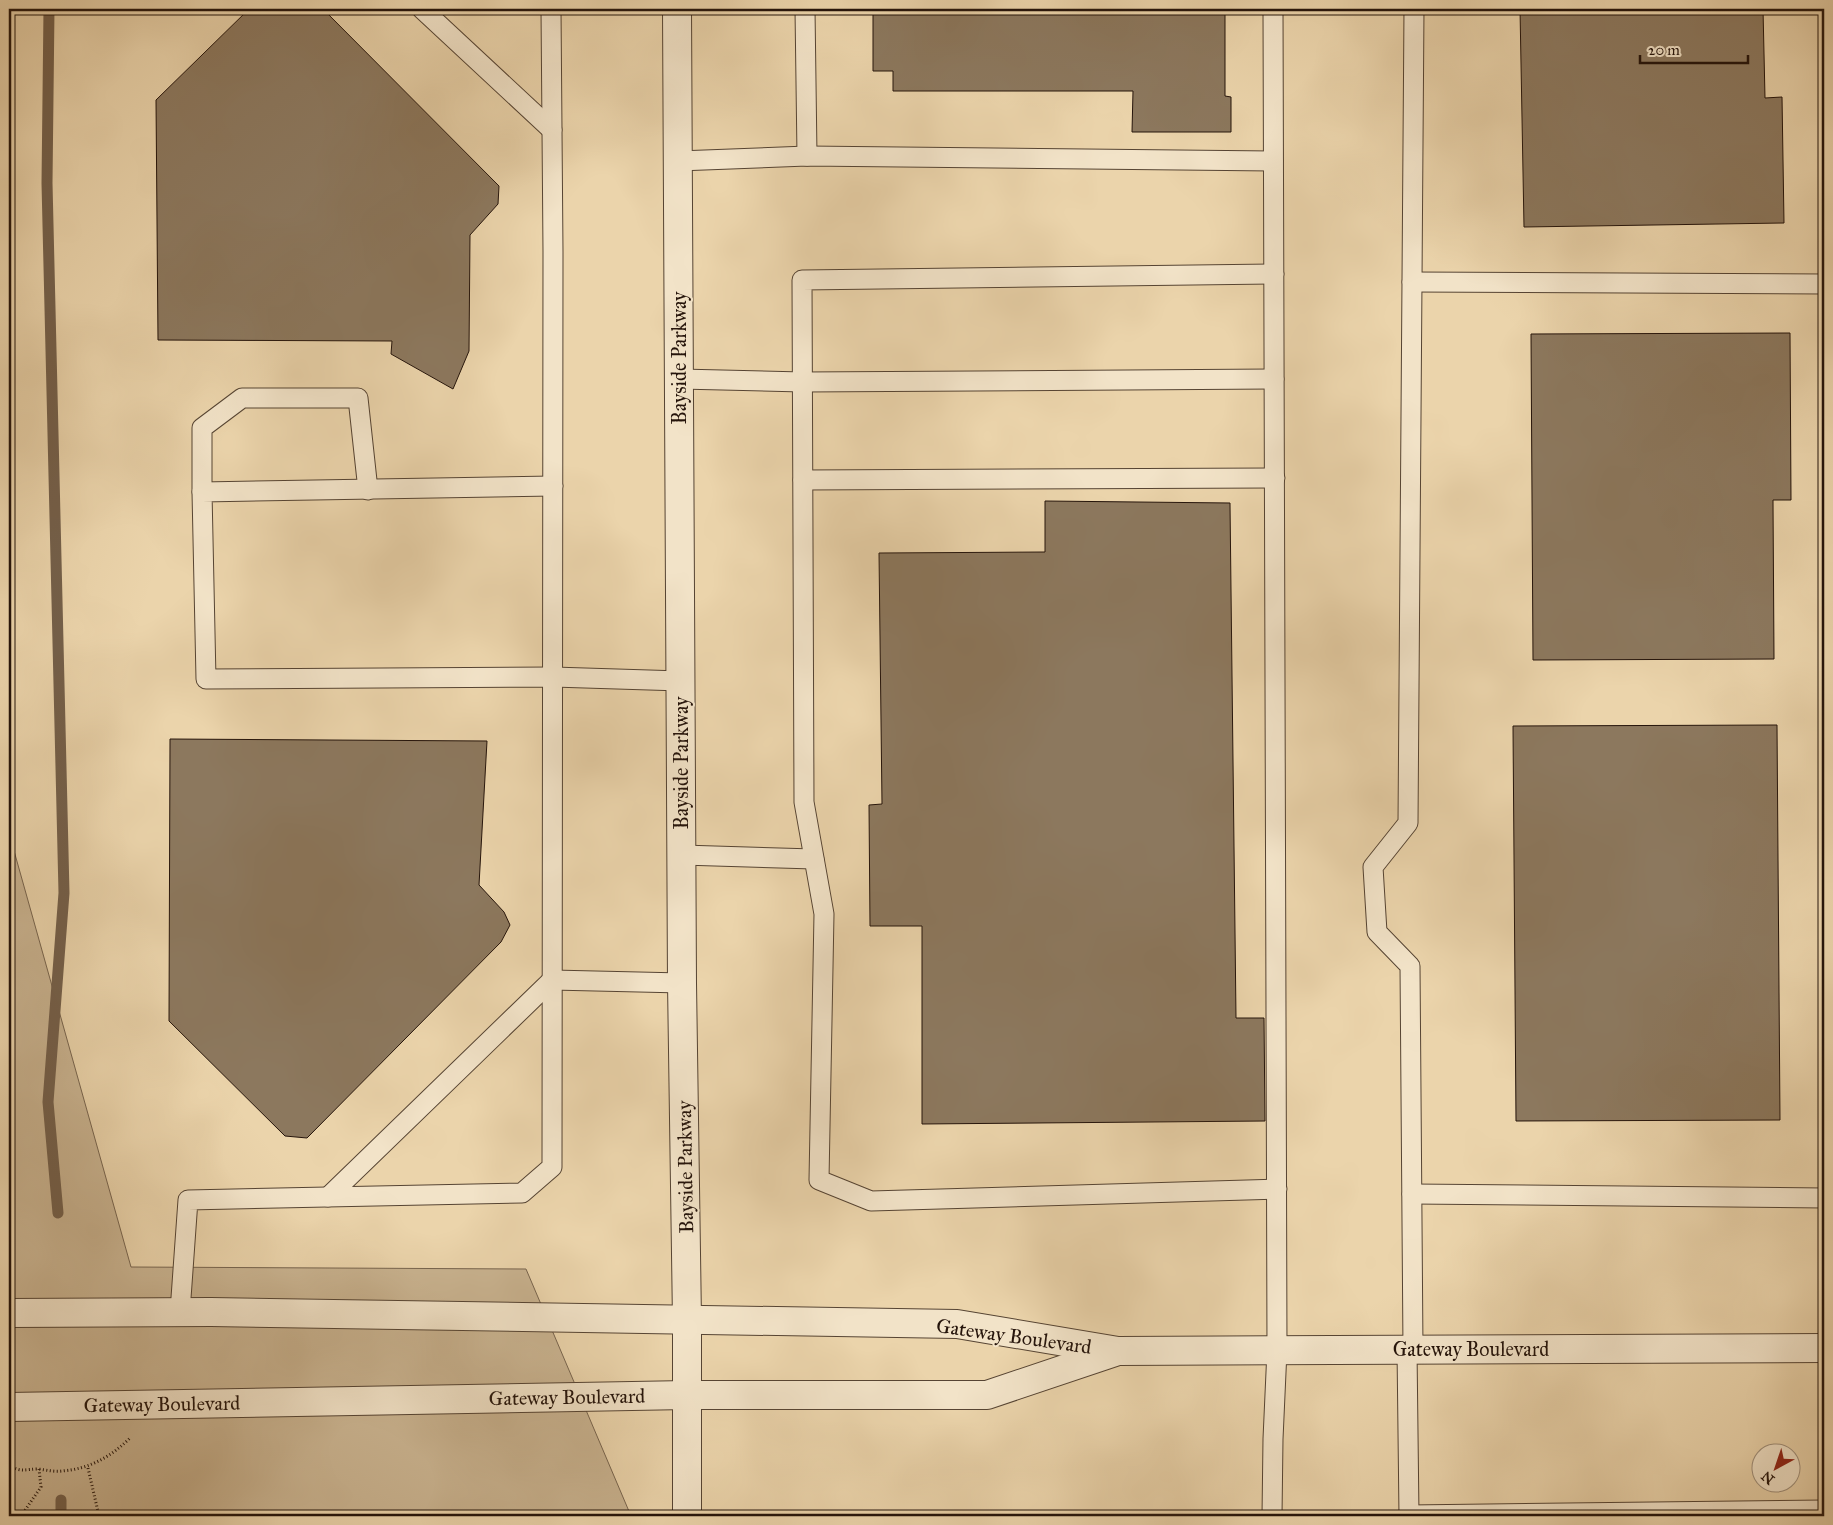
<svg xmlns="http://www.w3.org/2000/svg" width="1833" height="1525" viewBox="0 0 1833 1525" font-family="'IM FELL Great Primer',serif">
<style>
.green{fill:#c9b390;stroke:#77644e}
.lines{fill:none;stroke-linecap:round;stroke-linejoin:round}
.stream{stroke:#74604b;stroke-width:11}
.building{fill:#8c785e;stroke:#25140b}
.service-casing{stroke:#564433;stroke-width:21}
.tertiary-casing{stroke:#564433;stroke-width:30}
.path{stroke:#25140b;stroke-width:3;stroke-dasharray:1 2.5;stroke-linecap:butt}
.service{stroke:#f2e3c8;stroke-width:19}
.tertiary{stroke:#f2e3c8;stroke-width:28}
.labels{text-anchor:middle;stroke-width:4;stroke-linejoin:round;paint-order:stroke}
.street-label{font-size:20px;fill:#25140b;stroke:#f2e3c8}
</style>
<rect width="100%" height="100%" fill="#ebd4ab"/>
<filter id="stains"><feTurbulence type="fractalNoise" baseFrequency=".004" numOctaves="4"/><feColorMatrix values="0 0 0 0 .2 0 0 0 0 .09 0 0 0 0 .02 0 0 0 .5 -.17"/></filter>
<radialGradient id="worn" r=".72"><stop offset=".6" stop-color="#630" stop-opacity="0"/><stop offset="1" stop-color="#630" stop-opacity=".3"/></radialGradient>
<path class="green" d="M9 833 131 1267 526 1269 631 1516H9Z"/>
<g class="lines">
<g class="stream">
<path d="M49 9 47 183 64 893 48 1102 58 1213"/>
<path d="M61 1516V1500"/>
</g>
</g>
<g class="building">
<path d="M249 9H323L499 186 498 204 470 235 469 351 453 389 391 354 392 341 158 340 156 100Z"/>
<path d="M873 9H1225V96L1231 97V132H1132L1133 91H893V71H873Z"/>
<path d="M1520 9H1763L1765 98 1782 97 1784 223 1524 227Z"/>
<path d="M1790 333 1791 500H1773L1774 659 1533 660 1531 334Z"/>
<path d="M1045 501 1230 503 1236 1018H1264L1265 1121 922 1124V926H870L869 805 882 804 879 553 1045 552Z"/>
<path d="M1777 725 1780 1120 1516 1121 1513 726Z"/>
<path d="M170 739 487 741 479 885 504 912 510 925 501 942 307 1138 285 1136 169 1021Z"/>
</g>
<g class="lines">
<g class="service-casing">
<g id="service">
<path d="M422 9 552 130"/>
<path d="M805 9 807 156"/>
<path d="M678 161 807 156 1273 161"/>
<path d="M1274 274 802 280 804 802 824 914 819 1180 871 1201 1277 1189"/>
<path d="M1412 282 1824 284"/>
<path d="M680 379 803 382 1274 379"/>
<path d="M803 480 1275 478"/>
<path d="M553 486 202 492 206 679 553 677 681 681"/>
<path d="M202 492V428L242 398H358L368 490"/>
<path d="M682 855 814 859"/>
<path d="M1412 1194 1824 1198"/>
<path d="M328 1197 552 980 682 983"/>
<path d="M180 1312 188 1200 522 1193 552 1167 553 252 551 9"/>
<path d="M1407 1349 1409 1516"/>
<path d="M1413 1349 1410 966 1377 932 1373 867 1408 823 1414 9"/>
<path d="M1409 1515 1824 1510"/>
<path d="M1272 1516 1273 1439 1277 1350 1273 9"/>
</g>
</g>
<g class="tertiary-casing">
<g id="tertiary">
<path d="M677 9 682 983 687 1321V1516"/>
<path d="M9 1313 211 1312 957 1324 1118 1351 1824 1348"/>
<path d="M9 1407 687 1395H987L1115 1352"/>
</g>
</g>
<g class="path">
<path d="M9 1465C21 1473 25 1469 38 1469 46 1470 54 1472 62 1471 90 1469 112 1456 131 1437"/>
<path d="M88 1468 99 1516"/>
<path d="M21 1516 41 1487 39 1469"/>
</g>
<use href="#service" class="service"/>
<use href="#tertiary" class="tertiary"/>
</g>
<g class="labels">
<g class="street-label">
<text transform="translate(679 358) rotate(-90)" y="7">Bayside Parkway</text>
<text transform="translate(681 763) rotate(-90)" y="7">Bayside Parkway</text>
<text transform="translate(685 1167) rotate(-91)" y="7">Bayside Parkway</text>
<text transform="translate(1014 1336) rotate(8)" y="7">Gateway Boulevard</text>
<text x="1471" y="1356">Gateway Boulevard</text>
<text transform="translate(567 1397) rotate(-1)" y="7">Gateway Boulevard</text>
<text transform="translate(162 1404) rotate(-1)" y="7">Gateway Boulevard</text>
</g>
</g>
<rect width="1833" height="1525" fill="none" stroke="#ebd4ab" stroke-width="30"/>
<rect x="10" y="10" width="1813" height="1505" fill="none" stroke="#25140b" stroke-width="2.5"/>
<rect x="15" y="15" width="1803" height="1495" fill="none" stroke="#25140b"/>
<g transform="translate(1776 1468) rotate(220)"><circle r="24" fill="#f2e3c8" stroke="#a0907c"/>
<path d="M0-4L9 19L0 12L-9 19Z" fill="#8f2418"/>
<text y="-8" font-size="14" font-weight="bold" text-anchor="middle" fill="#25140b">N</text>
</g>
<path d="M1640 55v8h108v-8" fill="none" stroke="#25140b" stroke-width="2.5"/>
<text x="1648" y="55" font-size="15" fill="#25140b" stroke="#f2e3c8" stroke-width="4" paint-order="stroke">20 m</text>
<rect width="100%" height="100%" filter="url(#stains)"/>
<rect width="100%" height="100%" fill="url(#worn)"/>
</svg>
